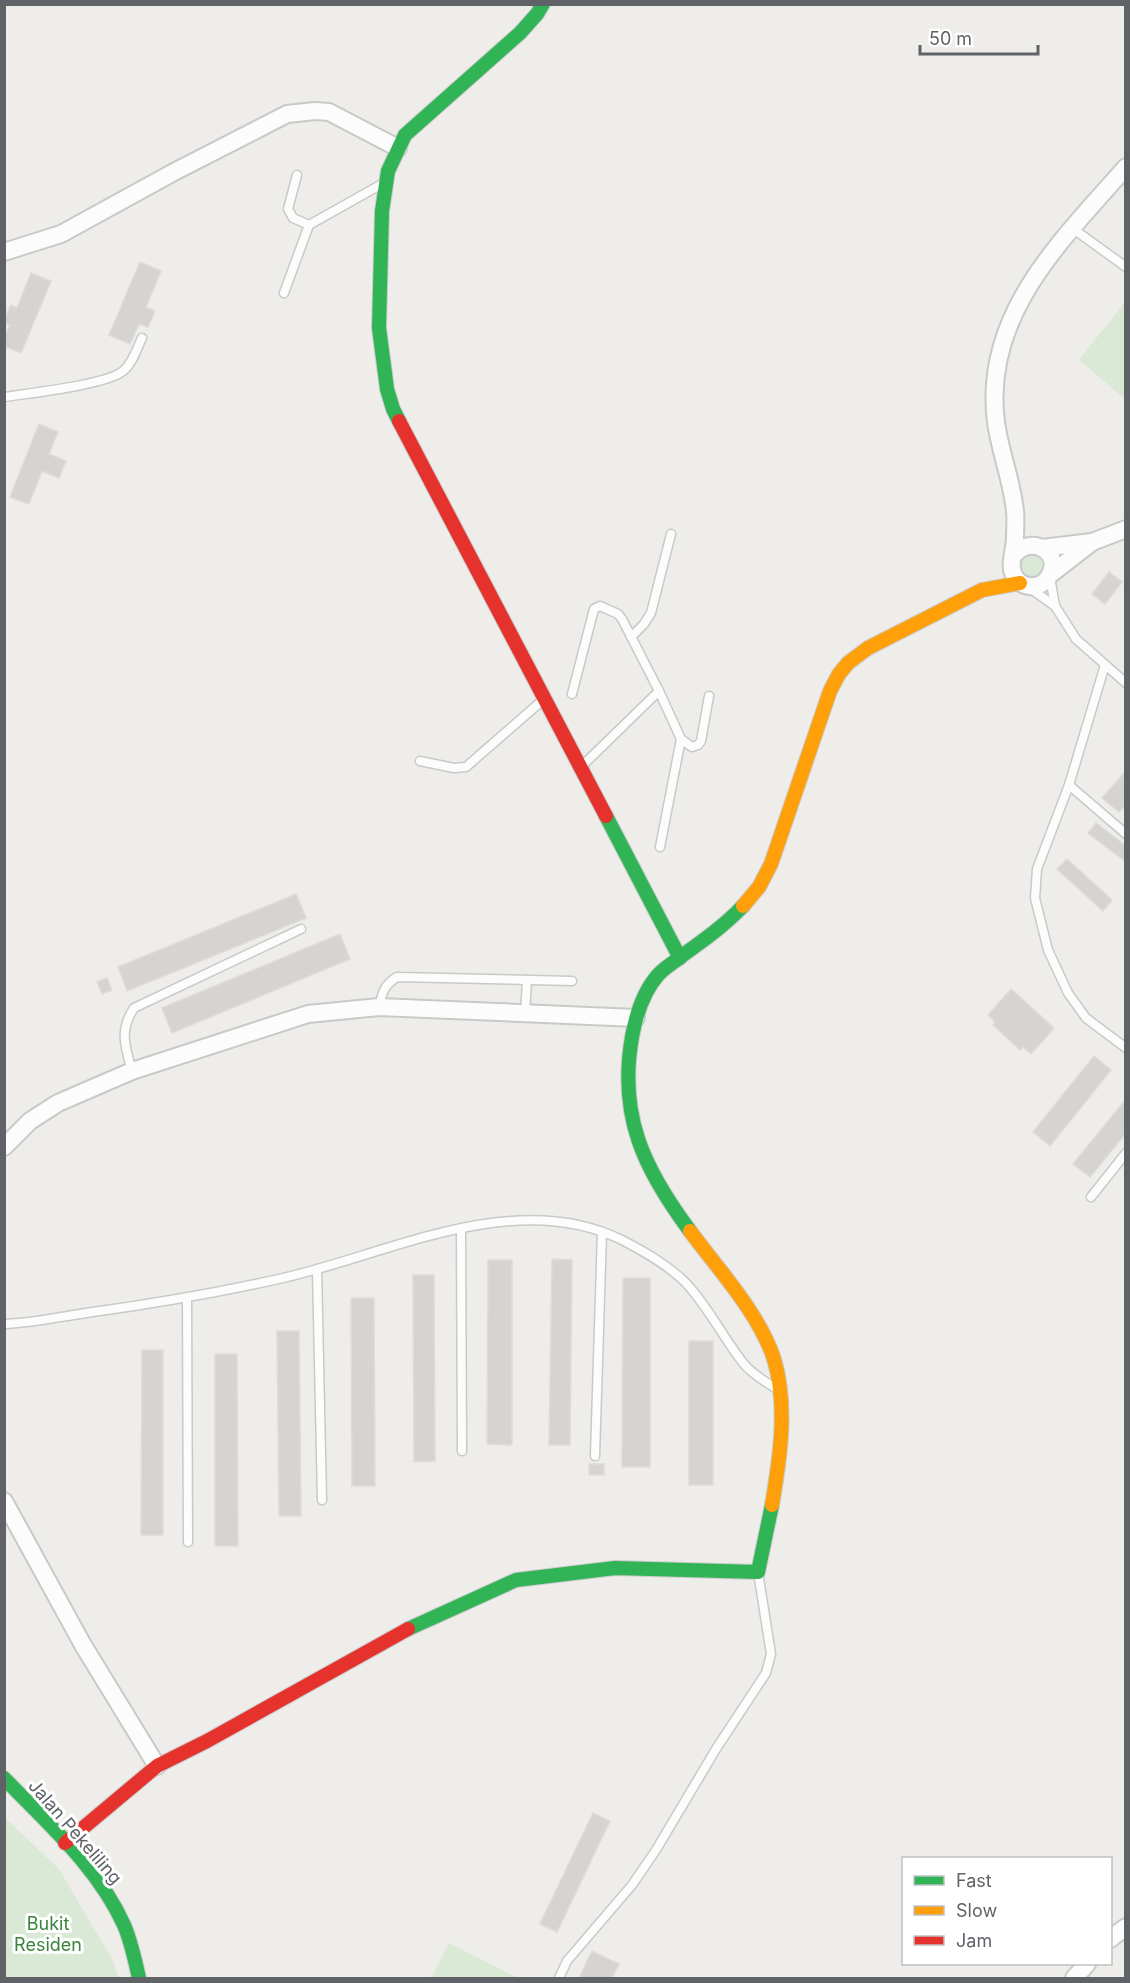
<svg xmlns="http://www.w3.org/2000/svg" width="1130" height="1983" viewBox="0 0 1130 1983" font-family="Inter,sans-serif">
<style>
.green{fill:#d9e9d6}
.building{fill:#d5d4d2;stroke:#dedcd8;stroke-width:1.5}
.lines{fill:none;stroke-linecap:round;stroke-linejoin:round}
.lane-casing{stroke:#c8c9c9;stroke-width:11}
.street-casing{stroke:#c8c9c9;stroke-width:20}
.fast-casing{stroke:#cbcbcb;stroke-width:16}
.slow-casing{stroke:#cbcbcb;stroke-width:16}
.jam-casing{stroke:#cbcbcb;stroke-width:16}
.lane{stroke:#fcfcfc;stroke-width:8}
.street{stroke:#fcfcfc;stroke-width:16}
.fast{stroke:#30b455;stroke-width:14}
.slow{stroke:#ff9f0a;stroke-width:14}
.jam{stroke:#e5322d;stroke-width:14}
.labels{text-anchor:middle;stroke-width:6;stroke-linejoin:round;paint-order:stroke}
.street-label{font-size:18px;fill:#5f6367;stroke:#fff}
.park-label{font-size:18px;fill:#3a833a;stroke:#fff}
</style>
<rect width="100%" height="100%" fill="#eeede9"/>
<g class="green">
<path d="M1125 302V399L1079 360Z"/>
<circle cx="1032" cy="566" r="13"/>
<path d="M4 1817 59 1869 112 1959 119 1978H5Z"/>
<path d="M449 1943 518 1978H431Z"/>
</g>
<g class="building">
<path d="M140 262 161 271 146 307 155 311 148 327 139 324 130 344 109 335Z"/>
<path d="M31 273 51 281 21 353 4 346V337L10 325 4 323V320L11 305 17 308Z"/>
<path d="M39 424 58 432 49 454 66 461 59 478 42 471 29 504 10 497Z"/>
<path d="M1109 572 1122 582 1105 604 1092 594Z"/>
<path d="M1126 771V805L1119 812 1102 798Z"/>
<path d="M1096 823 1126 846V862L1088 833Z"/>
<path d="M1067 859 1112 900 1103 911 1057 869Z"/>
<path d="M296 894 306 918 127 991 118 967Z"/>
<path d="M340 934 350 959 172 1033 162 1008Z"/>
<path d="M107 978 112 990 102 994 97 982Z"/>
<path d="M1011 989 1054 1028 1031 1054 1023 1047 1020 1050 993 1025 995 1022 988 1015Z"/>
<path d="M1094 1056 1111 1070 1050 1146 1033 1132Z"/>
<path d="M1126 1099V1133L1090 1177 1073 1164Z"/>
<path d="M552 1259 572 1260 570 1445H549Z"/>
<path d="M488 1260H512V1445L487 1444Z"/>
<path d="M413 1275H434L435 1461 414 1462Z"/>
<path d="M623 1278H650V1467H622Z"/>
<path d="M351 1298H374L375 1486H352Z"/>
<path d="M277 1331H299L301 1516H279Z"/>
<rect x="689" y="1341" width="24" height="144"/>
<path d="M142 1350H163V1535H141Z"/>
<path d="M215 1354H237L238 1546H215Z"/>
<rect x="589" y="1464" width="15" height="11"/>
<path d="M593 1813 610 1821 557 1932 540 1924Z"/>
<path d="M592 1951 619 1964 612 1978H579Z"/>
</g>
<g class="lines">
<g class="lane-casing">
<g id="lane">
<path d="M297 175 288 209 293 218 309 225"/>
<path d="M1072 228 1126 267"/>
<path d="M284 293 309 225 382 184"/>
<path d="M4 397C30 393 106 385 123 371 133 363 137 348 142 338"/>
<path d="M1050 577 1055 606 1076 639 1126 683"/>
<path d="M1028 587 1055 606"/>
<path d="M631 637 644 624 651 613 671 534"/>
<path d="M1105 665 1069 785 1037 869 1035 898 1048 950 1068 993 1086 1018 1126 1048"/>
<path d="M659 691 681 739 692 747 698 745 701 741 709 696"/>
<path d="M572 694 594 609 600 606 618 614 622 619 659 691 582 766"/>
<path d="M420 761 454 768 466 767 544 699"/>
<path d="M1069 785 1126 834"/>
<path d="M660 847 681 739"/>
<path d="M379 1007C382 993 384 985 397 977L572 981"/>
<path d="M525 1014 527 980"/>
<path d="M132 1071C125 1046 119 1031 134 1008L301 929"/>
<path d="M1091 1197 1126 1153"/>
<path d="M461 1230 462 1451"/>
<path d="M317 1269 322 1500"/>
<path d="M187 1299 188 1542"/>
<path d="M4 1324C31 1323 59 1317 86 1313 152 1304 217 1293 283 1278 389 1254 515 1187 622 1240 645 1252 668 1265 686 1283 709 1308 724 1339 744 1364 753 1375 766 1382 777 1389"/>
<path d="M595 1456 602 1232"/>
<path d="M559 1978 567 1961 632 1885 656 1850 716 1749 766 1673 771 1654 758 1572"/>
</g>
</g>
<g class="street-casing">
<g id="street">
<path d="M4 252 61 234 174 172 287 114 315 111 329 112 398 148"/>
<path d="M1042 548 1092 542 1126 529"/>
<path d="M1015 554C1033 534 1063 554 1049 576 1041 591 1019 589 1013 573 1009 564 1015 549 1015 538 1015 529 1016 519 1015 511 1012 481 1000 452 996 422 982 315 1062 240 1126 167"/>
<path d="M1051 574 1091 543"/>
<path d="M4 1147 30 1121 58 1103 132 1071 308 1014 379 1007 636 1018"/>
<path d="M4 1501 83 1645 157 1766"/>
<path d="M1110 1939 1126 1927"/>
<path d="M1074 1978 1087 1964"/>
</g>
</g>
<g class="fast-casing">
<g id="fast">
<path d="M399 421 393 409 387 389 379 328 382 211 388 171 405 135 520 33 537 14 543 4"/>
<path d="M606 816 680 958"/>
<path d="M690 1231C644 1169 618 1116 632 1037 636 1015 643 992 658 975 665 967 675 962 683 955 704 940 725 925 743 906"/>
<path d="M408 1629 516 1580 615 1568 758 1572 772 1505"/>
<path d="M4 1778C47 1823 98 1867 124 1925 131 1941 135 1960 139 1978"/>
</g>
</g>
<g class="slow-casing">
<g id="slow">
<path d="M743 906 759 887 771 864 830 691 839 674 848 663 868 648 982 590 1020 583"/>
<path d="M690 1231C718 1269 759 1313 774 1359 788 1406 780 1458 772 1505"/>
</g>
</g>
<g class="jam-casing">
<g id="jam">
<path d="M399 421 606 816"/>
<path d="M65 1843 157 1766 207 1741 408 1629"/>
</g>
</g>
<use href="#lane" class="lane"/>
<use href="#street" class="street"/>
<use href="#fast" class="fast"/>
<use href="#slow" class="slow"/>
<use href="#jam" class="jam"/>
</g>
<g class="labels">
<g class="street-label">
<text transform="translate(75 1832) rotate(49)" y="6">Jalan Pekeliling</text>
</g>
<g class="park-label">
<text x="48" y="1930">Bukit<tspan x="48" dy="21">Residen</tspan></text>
</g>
</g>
<rect width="1130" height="1983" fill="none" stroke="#5f6367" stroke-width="12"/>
<rect x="902" y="1857" width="210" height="108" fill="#ffffff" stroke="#bfc1c2" stroke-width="1.5"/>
<rect x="914" y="1876" width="30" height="9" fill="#30b455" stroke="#bfc1c2" stroke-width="1.5"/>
<text x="956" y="1887" font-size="18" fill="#5f6367">Fast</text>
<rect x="914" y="1906" width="30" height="9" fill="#ff9f0a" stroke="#bfc1c2" stroke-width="1.5"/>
<text x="956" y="1917" font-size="18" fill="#5f6367">Slow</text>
<rect x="914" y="1936" width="30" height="9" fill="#e5322d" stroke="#bfc1c2" stroke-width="1.5"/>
<text x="956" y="1947" font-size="18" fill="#5f6367">Jam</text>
<path d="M920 45v9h118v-9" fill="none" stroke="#5f6367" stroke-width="3"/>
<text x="929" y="45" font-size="18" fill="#5f6367" stroke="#ffffff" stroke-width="4.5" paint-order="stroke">50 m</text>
</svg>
